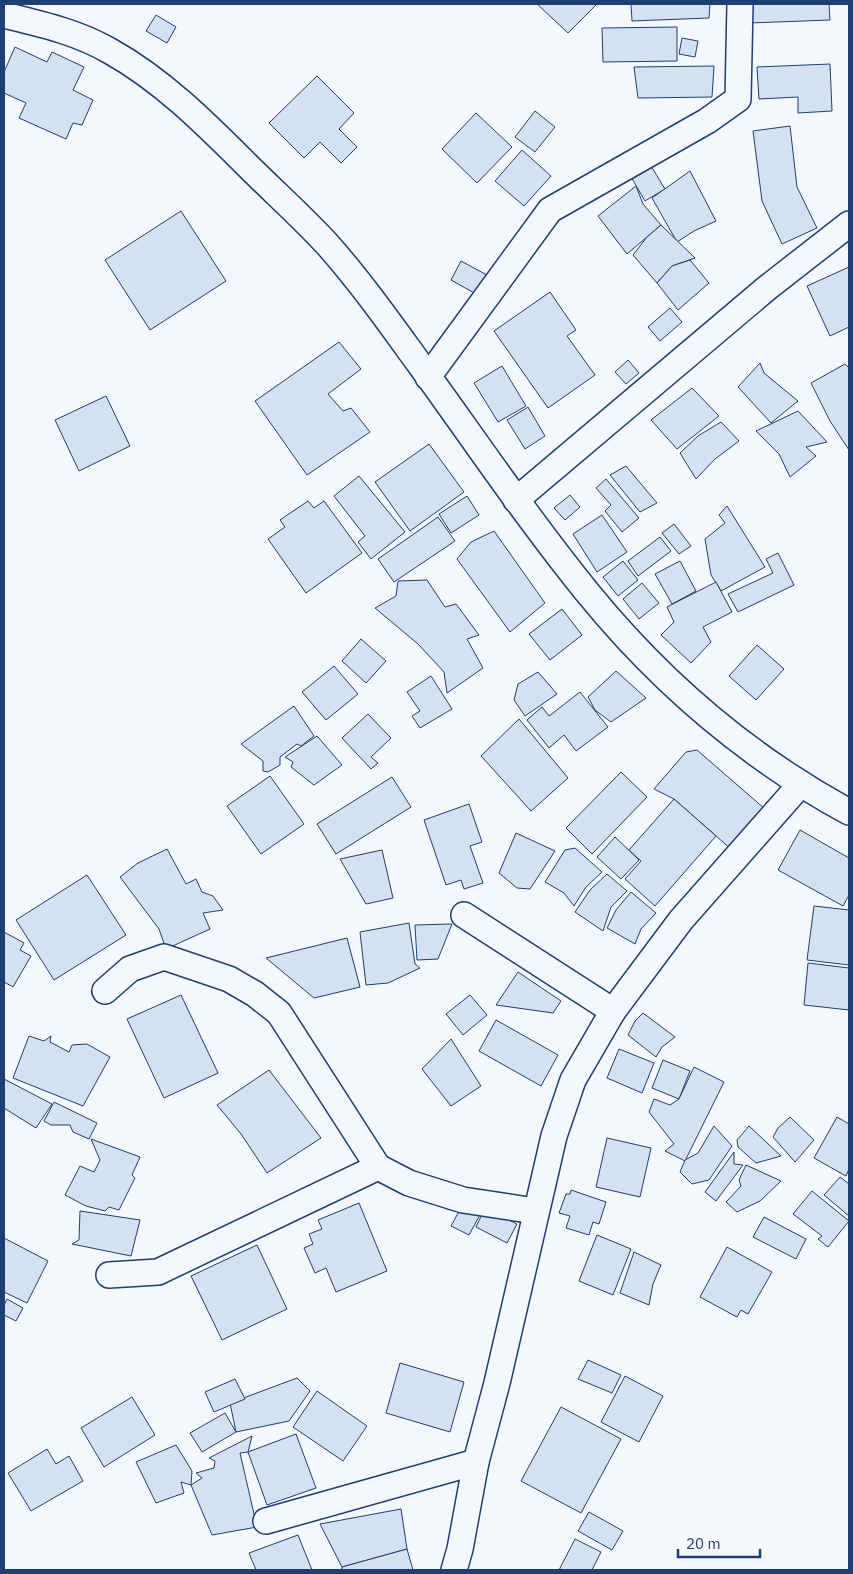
<svg xmlns="http://www.w3.org/2000/svg" width="853" height="1574" viewBox="0 0 853 1574" font-family="'IBM Plex Sans',sans-serif">
<style>
.building{fill:#d5e0f0;stroke:#1d3f73}
.lines{fill:none;stroke-linecap:round;stroke-linejoin:round}
.street-casing{stroke:#1d3f73;stroke-width:28}
.street{stroke:#f4f7fb;stroke-width:25}
</style>
<rect width="100%" height="100%" fill="#f4f7fb"/>
<g class="building">
<path d="M537 4H597L568 33Z"/>
<path d="M631 4H710L709 18 632 21Z"/>
<path d="M748 4H829L830 20 749 23Z"/>
<path d="M156 15 176 27 167 43 146 31Z"/>
<path d="M677 27V61L603 62 602 28Z"/>
<path d="M682 38 698 41 695 57 679 54Z"/>
<path d="M15 47 47 62 52 52 84 67 73 90 93 100 82 125 73 123 66 139 19 118 26 103 4 93V72Z"/>
<path d="M830 64 832 111 798 113V97L759 99 757 67Z"/>
<path d="M714 66 712 97 638 98 634 67Z"/>
<path d="M317 76 354 113 339 129 357 147 341 163 320 142 304 158 269 123Z"/>
<path d="M535 111 555 127 535 152 515 137Z"/>
<path d="M476 113 512 147 477 183 442 149Z"/>
<path d="M790 126 797 187 817 228 782 244 762 201 753 131Z"/>
<path d="M522 150 551 176 524 206 495 181Z"/>
<path d="M651 166 665 189 645 201 631 177Z"/>
<path d="M690 171 716 221 694 231 677 242 652 198Z"/>
<path d="M636 186 643 204 661 225 627 254 598 216Z"/>
<path d="M181 211 226 281 150 330 105 260Z"/>
<path d="M661 225 695 258 672 266 657 283 633 255 647 237Z"/>
<path d="M690 260 709 283 678 310 657 283 672 266Z"/>
<path d="M461 261 487 275 476 294 451 280Z"/>
<path d="M849 267V327L830 336 807 286Z"/>
<path d="M550 292 576 330 567 336 595 375 548 408 494 331Z"/>
<path d="M670 308 682 322 660 341 648 327Z"/>
<path d="M339 342 361 369 328 394 343 411 351 408 370 432 307 475 255 401Z"/>
<path d="M628 360 639 373 626 384 615 372Z"/>
<path d="M760 363 764 373 798 401 771 423 738 387Z"/>
<path d="M845 364 849 368V450L830 421 811 383Z"/>
<path d="M502 366 526 406 498 422 474 383Z"/>
<path d="M692 388 719 416 677 449 651 420Z"/>
<path d="M106 396 130 446 79 471 55 420Z"/>
<path d="M528 407 545 436 525 449 507 420Z"/>
<path d="M798 411 827 442 806 447 816 456 790 477 779 454 756 431Z"/>
<path d="M721 422 739 441 715 459 696 479 680 453 698 436Z"/>
<path d="M429 444 464 492 410 531 375 482Z"/>
<path d="M626 466 657 503 640 512 610 475Z"/>
<path d="M359 476 405 532 371 559 358 542 365 536 334 496Z"/>
<path d="M606 479 639 518 622 532 605 511 611 505 596 488Z"/>
<path d="M570 495 580 507 565 520 554 508Z"/>
<path d="M467 496 479 515 451 533 439 514Z"/>
<path d="M308 501 314 508 324 501 362 553 306 593 268 539 285 527 280 520Z"/>
<path d="M727 506 765 567 721 591 711 575 705 539 725 523 719 515Z"/>
<path d="M602 515 627 552 597 572 573 534Z"/>
<path d="M438 517 455 541 394 582 378 559Z"/>
<path d="M674 524 691 546 679 554 662 533Z"/>
<path d="M494 531 545 603 510 632 457 559 471 542Z"/>
<path d="M660 537 671 551 638 576 628 561Z"/>
<path d="M778 553 794 585 738 612 728 594 773 573 766 559Z"/>
<path d="M623 561 638 580 618 596 603 577Z"/>
<path d="M680 561 696 591 672 604 655 574Z"/>
<path d="M427 580 445 607 456 604 479 635 467 639 483 668 447 693 444 672 418 644 375 608 396 596 398 581Z"/>
<path d="M716 582 732 612 703 627 711 642 691 663 661 635 674 622 667 607Z"/>
<path d="M642 583 659 603 639 619 623 599Z"/>
<path d="M562 609 582 635 550 660 529 634Z"/>
<path d="M361 639 386 661 366 683 342 661Z"/>
<path d="M757 645 784 669 756 700 729 676Z"/>
<path d="M334 666 358 694 326 720 302 692Z"/>
<path d="M616 671 646 698 611 722 595 710 588 697Z"/>
<path d="M538 672 557 694 525 716 514 700 518 684Z"/>
<path d="M431 676 452 709 420 728 412 716 420 711 407 692Z"/>
<path d="M580 692 608 727 576 751 564 735 549 748 527 720 542 707 549 716Z"/>
<path d="M294 706 314 736 301 746 297 744 280 757V765L268 772 263 771V761L241 744Z"/>
<path d="M368 714 391 738 371 757 378 763 371 769 342 738Z"/>
<path d="M519 719 568 778 531 811 481 756Z"/>
<path d="M317 736 342 765 314 785 291 767 293 762 285 757Z"/>
<path d="M697 750 765 809 742 831 732 850 674 799 654 789 686 752Z"/>
<path d="M621 772 647 797 592 854 566 828Z"/>
<path d="M270 776 304 824 261 854 227 806Z"/>
<path d="M392 777 411 807 336 854 317 824Z"/>
<path d="M674 799 716 836 655 906 625 879 641 861 629 850Z"/>
<path d="M469 804 482 842 470 846 483 883 464 889 461 880 446 885 424 820Z"/>
<path d="M800 830 849 858V895L843 906 778 870Z"/>
<path d="M516 833 555 851 530 889 517 888 499 873Z"/>
<path d="M615 837 639 860 621 879 597 857Z"/>
<path d="M575 848 602 872 586 887 574 906 564 893 545 882 565 850Z"/>
<path d="M167 849 186 884 196 879 202 892 213 896 223 910 203 913 210 929 166 949 159 929 120 877 138 863Z"/>
<path d="M382 850 393 898 366 904 340 859Z"/>
<path d="M607 874 627 891 611 907 603 931 575 912 590 890Z"/>
<path d="M87 875 126 935 54 980 16 920Z"/>
<path d="M631 892 656 913 641 929 635 944 607 928 616 910Z"/>
<path d="M814 906 849 910V965L807 960Z"/>
<path d="M409 923 415 964 420 968 388 983 366 985 360 932Z"/>
<path d="M452 924 438 959 417 960 415 925Z"/>
<path d="M4 932 24 943 20 950 31 956 13 987 4 982Z"/>
<path d="M347 938 360 987 314 998 266 958Z"/>
<path d="M808 963 849 968V1010L804 1005Z"/>
<path d="M518 972 561 1001 553 1013 496 1005Z"/>
<path d="M181 995 218 1073 164 1098 127 1019Z"/>
<path d="M470 995 487 1015 463 1035 446 1014Z"/>
<path d="M643 1013 675 1037 662 1047 656 1057 628 1035 635 1021Z"/>
<path d="M496 1020 558 1055 541 1086 479 1051Z"/>
<path d="M29 1036 44 1041 51 1036 50 1042 69 1052 72 1045 87 1044 110 1057 83 1106 13 1078Z"/>
<path d="M451 1039 481 1086 451 1106 422 1069Z"/>
<path d="M619 1049 654 1063 642 1093 607 1078Z"/>
<path d="M663 1060 690 1071 679 1099 652 1088Z"/>
<path d="M694 1067 724 1082 685 1161 665 1151 674 1144 649 1112 654 1099 670 1105 679 1099Z"/>
<path d="M269 1070 321 1138 267 1173 241 1134 217 1105Z"/>
<path d="M4 1079 52 1104 36 1128 4 1108Z"/>
<path d="M54 1102 97 1123 89 1139 73 1132 70 1125H51L44 1121Z"/>
<path d="M790 1117 814 1140 795 1162 773 1137 778 1128Z"/>
<path d="M837 1117 849 1124V1169L846 1176 814 1158Z"/>
<path d="M714 1126 732 1146 709 1180 692 1184 680 1172 685 1160 698 1153Z"/>
<path d="M749 1126 781 1156 756 1163 738 1147 737 1140Z"/>
<path d="M607 1138 651 1148 640 1197 596 1187Z"/>
<path d="M91 1139 140 1157 132 1175 135 1178 119 1210 109 1207 105 1211 86 1206 65 1195 80 1166 94 1172 100 1160Z"/>
<path d="M734 1152V1164L743 1165 716 1201 705 1192Z"/>
<path d="M746 1165 781 1181 760 1201 737 1212 726 1202 741 1186 739 1180Z"/>
<path d="M840 1177 849 1184V1216L824 1195Z"/>
<path d="M571 1190 606 1202 599 1224 593 1222 589 1235 566 1228 570 1216 559 1213 566 1194H570Z"/>
<path d="M812 1191 849 1221 828 1247 818 1239 822 1236 793 1214Z"/>
<path d="M359 1203 387 1271 336 1292 326 1268 315 1273 304 1248 313 1244 309 1234 322 1229 318 1220Z"/>
<path d="M463 1204 481 1213 469 1235 451 1226Z"/>
<path d="M485 1208 517 1224 507 1243 476 1227Z"/>
<path d="M80 1211 140 1220 131 1256 72 1244 79 1240Z"/>
<path d="M764 1217 806 1239 796 1259 753 1237Z"/>
<path d="M597 1235 631 1249 613 1295 579 1281Z"/>
<path d="M4 1238 48 1261 27 1303 4 1292Z"/>
<path d="M257 1245 287 1309 222 1340 191 1276Z"/>
<path d="M727 1247 772 1272 748 1314 741 1310 737 1317 700 1297Z"/>
<path d="M634 1252 661 1265 653 1284 649 1305 620 1293Z"/>
<path d="M7 1299 23 1308 16 1321 4 1315V1305Z"/>
<path d="M588 1360 621 1375 612 1393 578 1379Z"/>
<path d="M400 1363 464 1382 450 1432 386 1413Z"/>
<path d="M625 1376 663 1396 639 1442 601 1422Z"/>
<path d="M297 1378 310 1391 289 1421 236 1432 230 1403Z"/>
<path d="M235 1379 245 1399 214 1412 205 1392Z"/>
<path d="M317 1391 367 1426 343 1461 293 1427Z"/>
<path d="M132 1397 155 1435 104 1467 81 1428Z"/>
<path d="M561 1407 621 1439 581 1513 521 1481Z"/>
<path d="M225 1413 236 1432 202 1452 190 1433Z"/>
<path d="M296 1434 316 1488 267 1505 248 1452Z"/>
<path d="M252 1436 248 1452 240 1453 257 1527 212 1535 191 1485 202 1478 196 1473 214 1468 215 1461 209 1458Z"/>
<path d="M176 1445 192 1471 191 1485 181 1482 184 1493 156 1503 136 1462Z"/>
<path d="M47 1449 56 1464 69 1456 83 1481 31 1511 8 1473Z"/>
<path d="M401 1509 407 1549 342 1567 320 1524Z"/>
<path d="M589 1512 623 1531 612 1550 578 1531Z"/>
<path d="M298 1535 312 1570H256L249 1553Z"/>
<path d="M575 1539 601 1552 592 1570H559Z"/>
<path d="M407 1549 413 1570H342V1567Z"/>
</g>
<g class="lines">
<g class="street-casing">
<g id="street">
<path d="M4 15C41 24 77 32 110 51 162 80 205 123 247 165 273 191 302 217 327 244 360 281 389 322 418 362 474 439 527 518 587 592 661 683 746 756 849 812"/>
<path d="M428 377 550 210 707 121 738 99 740 4"/>
<path d="M516 500 767 288 849 224"/>
<path d="M464 915 613 1011 681 920 800 785"/>
<path d="M105 991 130 969 164 957 229 979 255 994 279 1013 378 1167"/>
<path d="M109 1275 158 1272 378 1167 409 1183 463 1200 535 1211"/>
<path d="M266 1521 476 1462"/>
<path d="M454 1570 460 1549 476 1462 497 1383 554 1136 573 1080 613 1011"/>
</g>
</g>
<use href="#street" class="street"/>
</g>
<rect width="853" height="1574" fill="none" stroke="#1d3f73" stroke-width="10"/>
<path d="M678 1549v8h82v-8" fill="none" stroke="#1d3f73" stroke-width="2.5"/>
<text x="686" y="1549" font-size="15" fill="#1d3f73" stroke="#f4f7fb" stroke-width="4" paint-order="stroke">20 m</text>
</svg>
